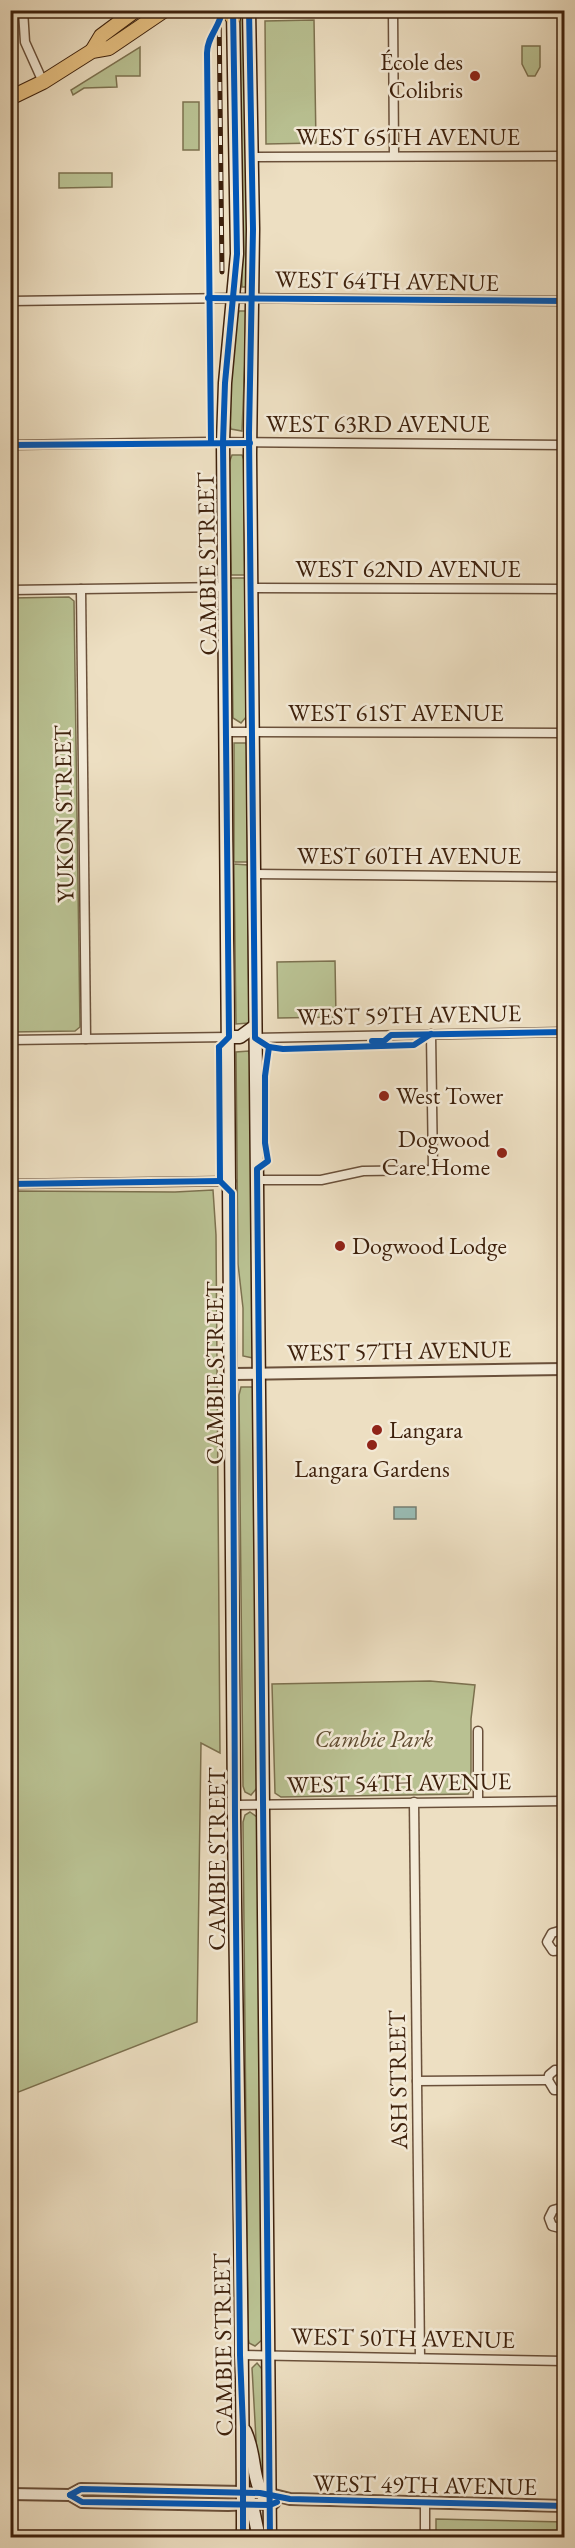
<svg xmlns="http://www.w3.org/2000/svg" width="575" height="2548" viewBox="0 0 575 2548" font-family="'EB Garamond',serif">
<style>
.green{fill:#b9c192;stroke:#7c714f;stroke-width:1.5}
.water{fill:#99bcb4;stroke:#757e71;stroke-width:1.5}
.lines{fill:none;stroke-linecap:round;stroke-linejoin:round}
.minor-casing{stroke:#6a503a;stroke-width:11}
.tertiary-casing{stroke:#6a503a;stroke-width:14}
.secondary-casing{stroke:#3e210c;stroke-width:15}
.primary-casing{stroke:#3e210c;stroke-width:16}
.minor{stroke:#f3ead7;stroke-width:8}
.tertiary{stroke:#f3ead7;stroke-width:10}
.secondary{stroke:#f3ead7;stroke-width:12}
.primary{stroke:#e6c081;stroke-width:14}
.rail-casing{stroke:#3e210c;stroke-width:5}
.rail{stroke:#f3ead7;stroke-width:3;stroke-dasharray:9;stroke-linecap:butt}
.cycleway-casing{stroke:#f3ead7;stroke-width:10}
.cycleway{stroke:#0057b8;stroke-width:6}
.poi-dot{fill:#8f2418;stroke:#f3ead7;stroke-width:2}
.labels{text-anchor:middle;stroke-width:5;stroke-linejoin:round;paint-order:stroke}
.poi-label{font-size:24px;fill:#3e210c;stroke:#f3ead7;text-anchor:start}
.street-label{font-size:24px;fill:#3e210c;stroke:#f3ead7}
.park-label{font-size:24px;font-style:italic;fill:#5d492e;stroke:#f3ead7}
</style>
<rect width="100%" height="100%" fill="#eddfc2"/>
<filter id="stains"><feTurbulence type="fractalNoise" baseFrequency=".00333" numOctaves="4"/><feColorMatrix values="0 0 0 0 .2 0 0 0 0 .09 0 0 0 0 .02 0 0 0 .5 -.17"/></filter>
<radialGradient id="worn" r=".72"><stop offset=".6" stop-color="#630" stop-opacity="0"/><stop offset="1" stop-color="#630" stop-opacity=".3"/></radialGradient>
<g class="green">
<path d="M238 11H244L248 287H242Z"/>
<path d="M314 20 316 143 266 144 265 21Z"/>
<path d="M522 46H540V67L535 76H528L522 64Z"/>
<path d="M140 47V76H116L117 87 84 88 73 95 71 90Z"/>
<rect x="183" y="102" width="16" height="48"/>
<path d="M59 173H112V187L59 188Z"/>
<path d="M239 311H247L242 431 231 429C225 408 233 333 239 311Z"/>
<path d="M232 455H242L244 460 245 575H231L229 463Z"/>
<path d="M231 578H245L247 716 241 723 233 718Z"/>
<path d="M69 597 74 601 80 1027 75 1031 11 1032V598Z"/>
<path d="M234 743H246L247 747 248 862H234Z"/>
<path d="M234 864 248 865 249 1023 236 1024Z"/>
<path d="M335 961 336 1017 278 1018 277 962Z"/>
<path d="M249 1051 251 1063 253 1358 243 1356V1308L238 1264 236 1052Z"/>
<path d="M213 1190 216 1235 220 1753 201 1743 197 2022 11 2095V1191L175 1192Z"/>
<path d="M241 1387H253L257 1788 251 1795 245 1792 243 1786 239 1395Z"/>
<path d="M430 1681 475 1685 471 1719V1789L468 1794 281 1797 275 1793 272 1684Z"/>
<path d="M250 1812 257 1817 263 2339 255 2346 249 2343 248 2338 243 1822 245 1815Z"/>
<path d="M257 2363 262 2369 263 2471 260 2480 258 2475 252 2368Z"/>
<path d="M436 2519 564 2522V2537H436Z"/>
</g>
<rect class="water" x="394" y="1507" width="22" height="12"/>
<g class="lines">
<g class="minor-casing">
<g id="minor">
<path d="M23 10 25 42 43 82"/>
<path d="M393 10 394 156"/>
<path d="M563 10 564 240"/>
<path d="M251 157 564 156"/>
<path d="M10 301 234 298 564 301"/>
<path d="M10 445 211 442 564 445"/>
<path d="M251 588 564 589"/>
<path d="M81 589 86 1039"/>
<path d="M10 590 226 587"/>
<path d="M227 732 564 733"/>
<path d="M254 874 564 877"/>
<path d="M255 1038 564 1032"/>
<path d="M10 1040 229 1037"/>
<path d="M257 1180H321L363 1171 433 1170 431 1034"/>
<path d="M10 1184 231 1181"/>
<path d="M478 1801V1731"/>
<path d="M414 1802 420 2358"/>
<path d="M234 1805 564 1801"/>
<path d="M564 1933 559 1931 552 1933 547 1942 553 1951 564 1950"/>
<path d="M564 2071 555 2070 549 2075 548 2080 554 2090H564"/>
<path d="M417 2081 548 2080"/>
<path d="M564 2207 553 2210 549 2218 552 2226 564 2229"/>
<path d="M240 2355 564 2361"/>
<path d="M425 2503V2538"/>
</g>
</g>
<g class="tertiary-casing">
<g id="tertiary">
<path d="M233 1374 564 1369"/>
<path d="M10 2494 70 2495 81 2489 243 2492 270 2494 290 2499 564 2506"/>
<path d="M70 2495 82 2502 228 2505 274 2503"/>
</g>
</g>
<g class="secondary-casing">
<g id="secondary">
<path d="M233 10 237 254 225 383 223 442C231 899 231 1355 234 1811 236 2053 243 2295 243 2538"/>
<path d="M249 10 253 229 250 454 270 2538"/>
<path d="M229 1037H240L255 1026"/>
<path d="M245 2431C258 2459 249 2481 270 2505"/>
<path d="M243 2492 252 2505 259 2538"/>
</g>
</g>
<g class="primary-casing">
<g id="primary">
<path d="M227 10 233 18"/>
<path d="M92 51 101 36 136 10"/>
<path d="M10 98 43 82 92 51 109 48 165 10"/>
</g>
</g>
<use href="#minor" class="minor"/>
<use href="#tertiary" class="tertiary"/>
<use href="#secondary" class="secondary"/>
<use href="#primary" class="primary"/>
<g class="rail-casing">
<path id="rail" d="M219 10 222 272"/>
</g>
<use href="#rail" class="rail"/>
<g class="cycleway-casing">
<g id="cycleway">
<path d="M249 10 253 229 249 433 255 1038 269 1047 283 1049 414 1045 431 1034"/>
<path d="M208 298 564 301"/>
<path d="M211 442 207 53C207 36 221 26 222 10"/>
<path d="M10 445 250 443"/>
<path d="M372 1041H384L391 1035 564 1032"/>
<path d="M219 1047 220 1181 232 1193 235 1816 240 2355 243 2427V2538"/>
<path d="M219 1047 229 1037 223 442 225 383 237 254 233 10"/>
<path d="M269 1047 265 1076V1143L268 1161 257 1169 270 2538"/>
<path d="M10 1184 220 1181"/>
<path d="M70 2495 81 2489 260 2493 290 2499 564 2506"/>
<path d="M70 2495 82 2502 270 2505 277 2502"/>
</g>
</g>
<use href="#cycleway" class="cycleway"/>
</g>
<g class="poi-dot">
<circle cx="475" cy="76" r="6"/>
<circle cx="384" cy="1096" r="6"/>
<circle cx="502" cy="1153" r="6"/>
<circle cx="340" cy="1246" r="6"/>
<circle cx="377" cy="1430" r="6"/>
<circle cx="372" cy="1445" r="6"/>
</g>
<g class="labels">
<g class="poi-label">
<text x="463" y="70" text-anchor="end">École des<tspan x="463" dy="28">Colibris</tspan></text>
<text x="396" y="1104">West Tower</text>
<text x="490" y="1147" text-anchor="end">Dogwood<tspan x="490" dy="28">Care Home</tspan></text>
<text x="352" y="1254">Dogwood Lodge</text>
<text x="389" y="1438">Langara</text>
<text x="372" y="1477" text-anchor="middle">Langara Gardens</text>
</g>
<g class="street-label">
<text x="408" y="145">WEST 65TH AVENUE</text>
<text transform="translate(387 281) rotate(1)" y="8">WEST 64TH AVENUE</text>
<text x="378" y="432">WEST 63RD AVENUE</text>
<text transform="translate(207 564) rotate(-91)" y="8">CAMBIE STREET</text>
<text x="408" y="577">WEST 62ND AVENUE</text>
<text x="396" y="721">WEST 61ST AVENUE</text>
<text transform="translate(64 814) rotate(-91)" y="8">YUKON STREET</text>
<text x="409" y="864">WEST 60TH AVENUE</text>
<text transform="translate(409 1015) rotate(-1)" y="8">WEST 59TH AVENUE</text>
<text transform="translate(399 1351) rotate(-1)" y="8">WEST 57TH AVENUE</text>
<text transform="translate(215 1373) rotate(-90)" y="8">CAMBIE STREET</text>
<text transform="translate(399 1783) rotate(-1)" y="8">WEST 54TH AVENUE</text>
<text transform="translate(217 1859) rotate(-90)" y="8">CAMBIE STREET</text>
<text transform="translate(398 2080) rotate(-91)" y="8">ASH STREET</text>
<text transform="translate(403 2338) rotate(1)" y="8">WEST 50TH AVENUE</text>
<text transform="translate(223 2345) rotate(-91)" y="8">CAMBIE STREET</text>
<text transform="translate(425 2485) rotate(1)" y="8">WEST 49TH AVENUE</text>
</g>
<g class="park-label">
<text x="374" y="1747">Cambie Park</text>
</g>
</g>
<rect width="575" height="2548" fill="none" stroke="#eddfc2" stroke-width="36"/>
<rect x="12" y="12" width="551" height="2524" fill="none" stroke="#3e210c" stroke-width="3"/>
<rect x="18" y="18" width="539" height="2512" fill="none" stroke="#3e210c" stroke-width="1.5"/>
<rect width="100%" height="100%" filter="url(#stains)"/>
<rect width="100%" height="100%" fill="url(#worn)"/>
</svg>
